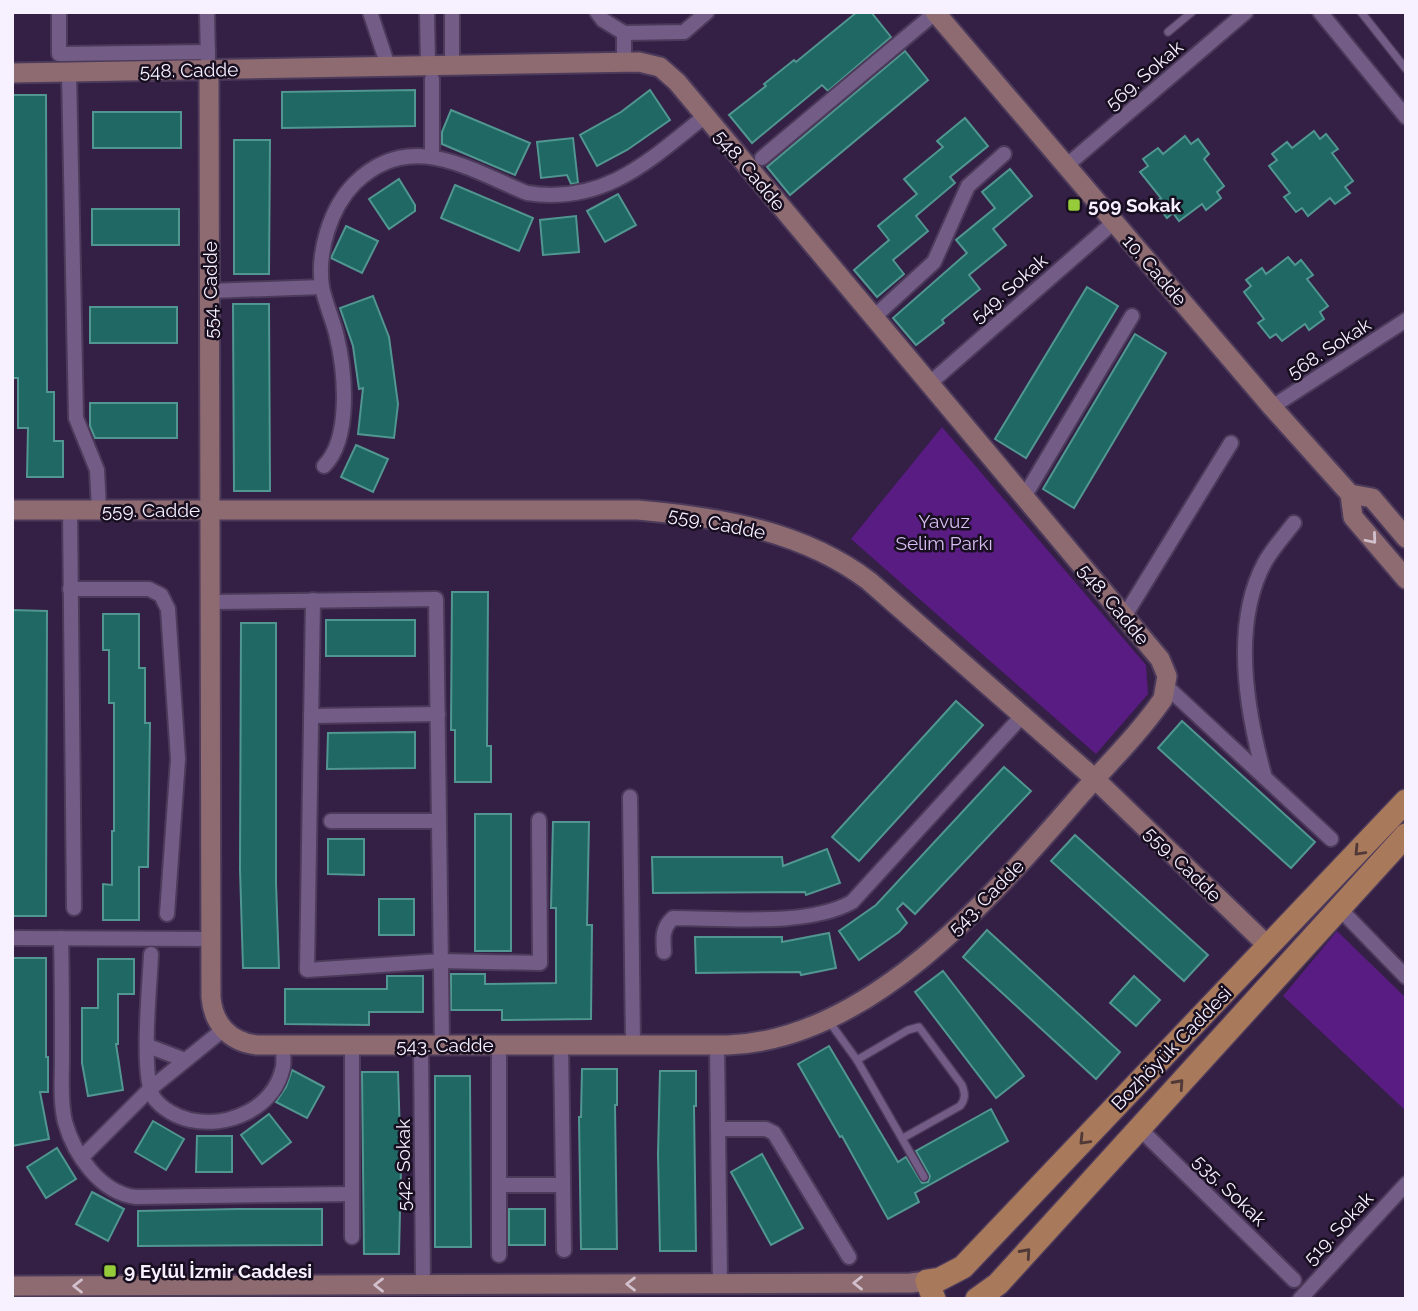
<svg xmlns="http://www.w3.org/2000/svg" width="1418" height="1311" viewBox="0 0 1418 1311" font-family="Raleway,sans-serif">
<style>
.green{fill:#591c82}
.building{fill:#1f6863;stroke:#519690;stroke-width:2}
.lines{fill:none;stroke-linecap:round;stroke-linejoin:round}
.lane-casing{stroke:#4c3a5a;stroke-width:10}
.street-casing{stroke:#4c3a5a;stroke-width:18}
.secondary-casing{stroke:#4c3a5a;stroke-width:23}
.primary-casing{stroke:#4c3a5a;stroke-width:26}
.lane{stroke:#735d87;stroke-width:7}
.street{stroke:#735d87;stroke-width:14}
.secondary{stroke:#8e6b71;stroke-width:19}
.primary{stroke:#a8795b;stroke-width:23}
.oneway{stroke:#d2c1cd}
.oneway2{stroke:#513937}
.poi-dot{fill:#96cc39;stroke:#170e1f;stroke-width:2.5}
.labels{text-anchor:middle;stroke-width:5;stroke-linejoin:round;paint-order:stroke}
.street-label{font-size:19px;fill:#f7f0ff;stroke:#170e1f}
.poi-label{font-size:19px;font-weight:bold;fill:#f7f0ff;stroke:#170e1f;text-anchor:start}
.park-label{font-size:19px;fill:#d7bdf1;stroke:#170e1f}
</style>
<rect width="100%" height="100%" fill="#341f45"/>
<g class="green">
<path d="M942 427 1146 665 1148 694 1096 754 851 539Z"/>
<path d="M1337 931 1406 998V1111L1283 996Z"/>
</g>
<g class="building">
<path d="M857 12H871L891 37 828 91 822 85 752 143 729 115 766 86 764 84 794 60 796 62Z"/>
<path d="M905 51 928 80 790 195 767 167Z"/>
<path d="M415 90V126L282 128V92Z"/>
<path d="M650 90 670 120 627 150 597 166 580 135 621 112Z"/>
<path d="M12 95H46L47 392H54V441H63V477H27L28 428H18V378H12Z"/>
<path d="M451 110 530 143 515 175 442 144V132Z"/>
<rect x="93" y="112" width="88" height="36"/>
<path d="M965 118 988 146 950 177 955 183 916 216 928 231 893 260 904 274 877 297 854 270 889 240 878 226 917 194 904 179 943 147 937 141Z"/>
<path d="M1314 131 1320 139 1326 134 1338 149 1332 153 1353 181 1345 187 1350 193 1335 204 1330 198 1308 216 1302 208 1296 212 1284 197 1290 193 1269 166 1277 160 1272 154 1287 142 1292 148Z"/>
<path d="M1185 136 1191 144 1198 139 1209 154 1204 159 1224 186 1217 192 1221 198 1206 210 1202 204 1179 221 1173 213 1167 218 1155 203 1161 198 1140 172 1148 166 1143 159 1158 148 1163 154Z"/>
<path d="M573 138 578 183 571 184 567 175 541 178 537 142Z"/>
<path d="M234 140H270L269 274H234Z"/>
<path d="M1010 169 1032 196 993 229 1006 245 969 275 980 289 942 320 944 323 916 345 893 318 967 253 956 240 995 208 982 192Z"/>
<path d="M399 179 415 205V211L389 229 369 199Z"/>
<path d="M455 185 533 218 519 251 441 218Z"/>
<path d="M618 194 636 225 605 242 587 211Z"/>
<rect x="92" y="209" width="87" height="36"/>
<path d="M576 216 579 252 543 255 540 220Z"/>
<path d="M346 226 378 241 362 273 331 258Z"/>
<path d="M1288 257 1295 265 1301 260 1313 275 1307 279 1328 306 1320 312 1324 319 1309 330 1305 324 1282 341 1276 334 1270 338 1258 323 1264 319 1244 292 1251 286 1246 280 1262 268 1266 274Z"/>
<path d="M1087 287 1118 306 1026 458 995 439Z"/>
<path d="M373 296 389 337 398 404 394 438 358 434 363 388 359 389 353 346 340 308Z"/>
<path d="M233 304H269L270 491H234Z"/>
<rect x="90" y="307" width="87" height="36"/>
<path d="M1135 334 1166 353 1074 508 1043 489Z"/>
<path d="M90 403H177V438H95L90 426Z"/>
<path d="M356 445 388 459 373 492 341 477Z"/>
<path d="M452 592H488L487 746H491V782H455V730H451Z"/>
<path d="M12 610 47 611 46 916H12Z"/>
<path d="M103 614H139V668H145V723H150L148 867H139V920H103V884L112 885V831H114V703H109V650H103Z"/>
<rect x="326" y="620" width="89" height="36"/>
<path d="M241 623H276V883L279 968H243L240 869Z"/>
<path d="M956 701 983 725 859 861 832 837Z"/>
<path d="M1182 721 1315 842 1291 868 1158 748Z"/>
<path d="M415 732V768L327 769 328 733Z"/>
<path d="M1004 767 1031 791 915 914 903 903 897 909 907 923 899 932 859 960 839 931 876 905Z"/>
<rect x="475" y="814" width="36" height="137"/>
<path d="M553 822H589L587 925H592L591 1019 502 1020V1010H451V974H485V984L556 983V908H551Z"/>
<path d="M1075 835 1208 955 1184 981 1051 861Z"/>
<path d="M328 839H364V875L328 874Z"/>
<path d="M827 849 840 883 806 895 805 892 653 893 652 857H782L783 866Z"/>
<rect x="379" y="899" width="35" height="36"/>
<path d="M987 930 1120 1052 1096 1079 963 957Z"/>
<path d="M829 933 836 968 801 975 800 972 696 973 695 937H782V942Z"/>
<path d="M12 958H46V1057H48V1092H40L49 1139 12 1146Z"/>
<path d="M98 959H134V994H118V1044H116L123 1090 88 1096 82 1063V1008H98Z"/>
<path d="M943 971 1024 1076 996 1098 915 992Z"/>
<path d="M387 976H423V1012H369V1025L285 1024V989H387Z"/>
<path d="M1134 976 1160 1000 1136 1026 1110 1003Z"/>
<path d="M829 1046 898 1162 906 1157 922 1183 928 1182 930 1176 916 1151 991 1109 1008 1141 915 1193 919 1202 888 1219 842 1136 840 1137 798 1064Z"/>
<path d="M582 1069H617V1105H615L617 1249H581L579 1117H581Z"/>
<path d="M292 1070 324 1087 307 1118 276 1102 286 1087Z"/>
<path d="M660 1071H696V1106H694L696 1251H660L658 1154Z"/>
<path d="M362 1072H398L401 1168 399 1254H364Z"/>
<path d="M435 1076H470L471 1247H435Z"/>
<path d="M269 1114 291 1142 262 1164 241 1135Z"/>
<path d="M153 1121 184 1139 166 1170 135 1152Z"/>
<path d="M197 1136H232V1172H196Z"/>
<path d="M57 1148 76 1179 46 1198 27 1167Z"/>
<path d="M762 1154 803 1228 771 1245 731 1172Z"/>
<path d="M92 1192 124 1209 108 1241 76 1224Z"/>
<path d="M238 1209H322V1245L138 1246V1211Z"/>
<rect x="509" y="1209" width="36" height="36"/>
</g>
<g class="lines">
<g class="lane-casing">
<g id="lane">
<path d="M1361 12 1406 69"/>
<path d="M1168 32 1192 12"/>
<path d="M828 1020 857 1060 924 1177"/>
<path d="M857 1060 908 1030 919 1027 962 1085C965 1093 966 1099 960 1106L903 1138"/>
</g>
</g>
<g class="street-casing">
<g id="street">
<path d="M59 12V54L208 52"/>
<path d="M207 12 208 61"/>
<path d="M370 12 388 66"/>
<path d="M427 12 428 66"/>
<path d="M597 12 603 20 624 33 684 32 707 12"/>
<path d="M1320 12 1406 117"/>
<path d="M624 33V62"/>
<path d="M452 65V12"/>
<path d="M69 72 76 418 97 470 99 510"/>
<path d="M432 156V79"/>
<path d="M762 158 935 13"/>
<path d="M1066 166 1246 12"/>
<path d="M210 291 322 287"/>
<path d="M874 317 934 262 968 186 1004 154"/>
<path d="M929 384 1114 222"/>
<path d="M1272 407 1406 320"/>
<path d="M324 466C352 438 345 369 336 333 332 318 325 302 322 287 317 252 330 208 355 183 410 129 468 169 527 193 604 205 649 161 705 116"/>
<path d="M1024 497 1132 316"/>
<path d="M70 510 74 908"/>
<path d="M70 589H149L161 595 168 609 178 759 167 914"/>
<path d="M313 600 307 970 441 961 540 963 539 820"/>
<path d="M211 602 436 599 442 1045"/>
<path d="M1124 617 1231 443"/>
<path d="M1167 687 1331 839"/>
<path d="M311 716 438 714"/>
<path d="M1265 778C1247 714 1231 624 1265 562 1273 548 1284 536 1294 523"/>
<path d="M630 797 633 1045"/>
<path d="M331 821H439"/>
<path d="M1339 908 1406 977"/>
<path d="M12 938 211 939"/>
<path d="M61 938C62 978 62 1018 62 1057 62 1079 60 1102 65 1122 74 1154 100 1193 136 1197L352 1194"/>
<path d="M664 952C663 938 662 928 673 918 725 918 807 927 852 902L1022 716"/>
<path d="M151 954C150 983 140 1076 154 1098 162 1109 177 1117 190 1120 228 1128 274 1109 283 1067 284 1060 283 1052 283 1045"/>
<path d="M421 1045 423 1285"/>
<path d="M561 1045 564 1250"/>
<path d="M717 1045 720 1284"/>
<path d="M148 1046 185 1060"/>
<path d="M1139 1128 1294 1280"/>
<path d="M718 1129H766L774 1133 849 1257"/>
<path d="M82 1157 150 1089 224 1029"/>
<path d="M499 1185H563"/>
<path d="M352 1237V1045"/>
<path d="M499 1255V1045"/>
<path d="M1300 1299 1406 1184"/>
</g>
</g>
<g class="secondary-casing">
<g id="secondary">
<path d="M935 12 1272 407 1350 494 1353 517 1406 579"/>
<path d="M12 73 639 62 660 67 677 82 1160 659 1167 676 1163 699C1138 735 1105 767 1076 800 990 899 869 1040 728 1045H257C230 1042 213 1024 211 997L209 70"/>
<path d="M1350 494 1372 498 1406 538"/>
<path d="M12 510H638C719 517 803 531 869 581L1095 779 1268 946"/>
<path d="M12 1286 911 1283 927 1281"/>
</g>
</g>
<g class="primary-casing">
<g id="primary">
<path d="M934 1299 927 1281 940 1279 963 1267 1406 801"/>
<path d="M977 1299 998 1284 1406 835"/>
</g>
</g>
<use href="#lane" class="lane"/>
<use href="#street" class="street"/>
<use href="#secondary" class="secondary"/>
<use href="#primary" class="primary"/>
</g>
<defs><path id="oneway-chevron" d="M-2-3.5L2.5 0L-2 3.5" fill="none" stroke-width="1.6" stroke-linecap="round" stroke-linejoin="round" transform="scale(1.75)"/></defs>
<g class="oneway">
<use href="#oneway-chevron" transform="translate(1372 539) rotate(50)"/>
<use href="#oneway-chevron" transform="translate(858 1283) rotate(180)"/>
<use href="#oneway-chevron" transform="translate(631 1284) rotate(180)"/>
<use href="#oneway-chevron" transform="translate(379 1285) rotate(180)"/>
<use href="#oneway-chevron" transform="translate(78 1286) rotate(180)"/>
</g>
<g class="oneway2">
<use href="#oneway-chevron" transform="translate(1359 851) rotate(134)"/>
<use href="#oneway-chevron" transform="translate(1179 1084) rotate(-48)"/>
<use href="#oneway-chevron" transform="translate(1084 1140) rotate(134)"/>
<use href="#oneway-chevron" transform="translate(1026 1253) rotate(-48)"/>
</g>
<g class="poi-dot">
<rect x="1067" y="198" width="14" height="14" rx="3.5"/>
<rect x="103" y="1264" width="14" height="14" rx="3.5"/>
</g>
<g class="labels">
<g class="street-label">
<text transform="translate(189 70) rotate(-1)" y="7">548. Cadde</text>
<text transform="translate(1144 75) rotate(-41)" y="7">569. Sokak</text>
<text transform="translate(750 170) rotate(50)" y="7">548. Cadde</text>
<text transform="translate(1155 270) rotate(49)" y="7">10. Cadde</text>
<text transform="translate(1009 288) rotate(-41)" y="7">549. Sokak</text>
<text transform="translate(210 290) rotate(-90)" y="7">554. Cadde</text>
<text transform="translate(1329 348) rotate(-33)" y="7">568. Sokak</text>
<text x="151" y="517">559. Cadde</text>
<text transform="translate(717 523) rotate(11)" y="7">559. Cadde</text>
<text transform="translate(1114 604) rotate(50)" y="7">548. Cadde</text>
<text transform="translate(1183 864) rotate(44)" y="7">559. Cadde</text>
<text transform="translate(986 897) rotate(-45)" y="7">543. Cadde</text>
<text x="445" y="1052">543. Cadde</text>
<text transform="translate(1171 1048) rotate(-46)" y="7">Bozhöyük Caddesi</text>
<text transform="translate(403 1165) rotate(-90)" y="7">542. Sokak</text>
<text transform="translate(1230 1190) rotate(44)" y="7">535. Sokak</text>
<text transform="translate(1338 1228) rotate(-47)" y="7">519. Sokak</text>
</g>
<g class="poi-label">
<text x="1088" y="212">509 Sokak</text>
<text x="124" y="1278">9 Eylül İzmir Caddesi</text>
</g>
<g class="park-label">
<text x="944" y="528">Yavuz<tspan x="944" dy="22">Selim Parkı</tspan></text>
</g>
</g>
<rect width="1418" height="1311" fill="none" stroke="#f7f0ff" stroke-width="28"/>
</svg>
